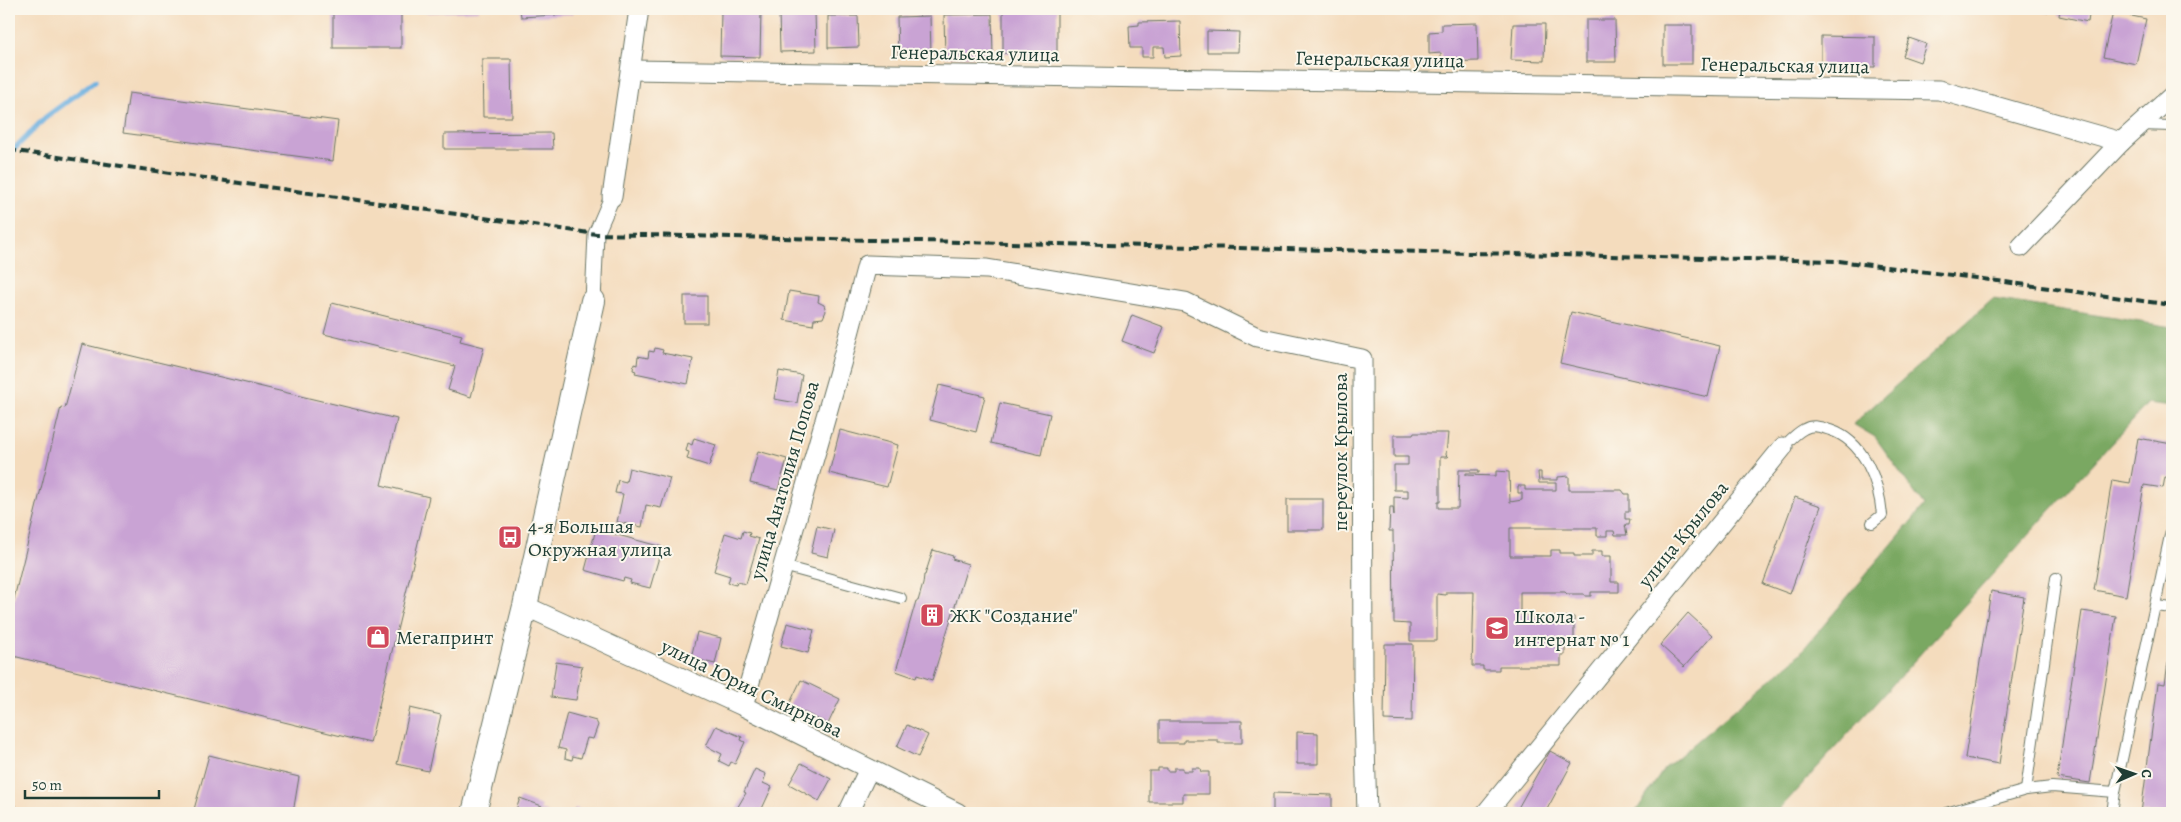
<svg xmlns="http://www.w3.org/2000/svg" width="2181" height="822" viewBox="0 0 2181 822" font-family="Alegreya,serif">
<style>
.forest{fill:#7aa862;stroke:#4c724b}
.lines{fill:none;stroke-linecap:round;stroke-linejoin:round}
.stream{stroke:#69aedf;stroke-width:5.5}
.building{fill:#c9a3d4}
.service-casing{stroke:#6a7564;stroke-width:12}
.pedestrian-casing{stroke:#6a7564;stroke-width:17}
.minor-casing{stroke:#6a7564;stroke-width:21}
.tertiary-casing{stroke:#6a7564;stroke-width:26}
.service{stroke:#fff;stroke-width:10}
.pedestrian{stroke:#fff;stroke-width:15}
.minor{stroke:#fff;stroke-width:19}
.tertiary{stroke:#fff;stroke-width:24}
.rail{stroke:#1f3d34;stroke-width:4;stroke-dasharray:8 4;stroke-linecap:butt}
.labels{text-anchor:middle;stroke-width:4;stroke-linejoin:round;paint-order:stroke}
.street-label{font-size:20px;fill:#1f3d34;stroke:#fbf7ec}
.poi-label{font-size:20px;fill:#1f3d34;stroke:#fbf7ec;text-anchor:start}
</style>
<rect width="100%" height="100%" fill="#fbf7ec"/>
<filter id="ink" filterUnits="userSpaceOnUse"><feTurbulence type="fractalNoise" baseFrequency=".02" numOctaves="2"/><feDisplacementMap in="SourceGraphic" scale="10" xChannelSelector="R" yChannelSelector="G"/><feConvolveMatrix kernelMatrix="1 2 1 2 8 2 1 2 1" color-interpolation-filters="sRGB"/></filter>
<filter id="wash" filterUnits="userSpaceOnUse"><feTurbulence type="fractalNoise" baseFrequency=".0096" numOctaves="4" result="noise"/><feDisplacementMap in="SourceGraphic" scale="20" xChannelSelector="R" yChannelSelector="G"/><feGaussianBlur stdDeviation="1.12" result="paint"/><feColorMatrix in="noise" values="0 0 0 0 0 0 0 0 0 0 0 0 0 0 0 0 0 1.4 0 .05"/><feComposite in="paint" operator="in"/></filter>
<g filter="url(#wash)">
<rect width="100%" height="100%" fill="#f4dcbd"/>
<path class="forest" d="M1993 299 2172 327V406L2148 403 1776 813H1635L1664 769 1796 658 1924 506 1875 437 1853 424Z"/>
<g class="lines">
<path class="stream" d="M9 154 46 117 95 81"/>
</g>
<g id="blocks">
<g class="building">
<rect x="333" y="9" width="68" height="39"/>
<path d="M424 9H479V11L424 13Z"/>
<path d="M520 9H572V14L521 17Z"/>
<rect x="1003" y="9" width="54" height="44"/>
<path d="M2034 9H2049L2048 13Z"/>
<path d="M2060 9H2090L2088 22 2059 16Z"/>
<path d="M721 11H761L760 57 720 56Z"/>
<path d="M815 11 816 51 780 52 779 12Z"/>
<path d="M2113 12 2146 19 2136 64 2103 57Z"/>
<path d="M992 14 993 56 945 57 944 15Z"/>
<path d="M828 16H858L859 47 828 48Z"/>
<path d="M930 16 931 55H898L897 17Z"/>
<path d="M1586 20H1615L1616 62H1586Z"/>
<path d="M1180 21 1181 56 1165 57 1164 47H1153V57H1142V48H1130L1129 26 1139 25V22Z"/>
<path d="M1477 23 1478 61 1441 62V53L1429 54V32L1442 31V24Z"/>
<path d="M1513 24H1545L1544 61 1511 60Z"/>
<rect x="1663" y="25" width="29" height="39"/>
<path d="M1207 31 1239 32 1238 52H1207Z"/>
<path d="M1821 36 1875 37V67L1821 66Z"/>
<path d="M1909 38 1926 44 1920 62 1903 56Z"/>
<path d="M482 59H511L512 117H483Z"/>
<path d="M129 93 338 121 333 161 123 133Z"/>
<path d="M552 133 553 149H444V134Z"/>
<path d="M789 291 819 296 818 302 824 305 826 311 823 318 814 319 813 325 784 320Z"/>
<rect x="684" y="296" width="23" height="27"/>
<path d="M332 303 462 335 460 341 484 347 471 397 448 390 455 366 324 334Z"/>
<path d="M1571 312 1720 346 1708 397 1560 363Z"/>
<path d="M1132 315 1164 327 1154 353 1122 341Z"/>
<path d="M82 344 397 419 381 485 429 497 370 743 9 655V619L61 407 65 408Z"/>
<path d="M655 348 663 350 662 353 693 359 688 384 635 373 636 371 633 370 634 364 637 365 638 356 648 358 649 351 654 352Z"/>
<path d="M779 371 802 375 797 403 774 399Z"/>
<path d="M939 385 985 396 976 432 930 420Z"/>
<path d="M1000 403 1050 414 1041 455 991 443Z"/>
<path d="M840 430 898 445 887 487 829 473Z"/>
<path d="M1414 433H1448L1446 455 1448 457H1440V502H1438V508H1458L1459 470H1479V473H1466V475L1496 476V471L1509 472 1510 502 1522 500V493H1518V486H1525V490H1556V483H1539L1538 472H1541V480H1558V477L1569 476V490H1622L1625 494H1629V512H1625V519H1630L1629 525H1625L1627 535H1615L1614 531H1607V536H1597V528H1510V556H1551V550H1560V553H1574V556H1592V551H1602V556H1611V582H1619V592H1591V596H1585L1584 594H1567L1565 592H1520V614H1533V617H1574V649L1565 648V655H1561V666H1499V670H1483V666H1472L1474 592H1446V595L1437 594V641H1410V624L1394 623 1393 531H1389L1390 507H1393L1394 516V497L1408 498V490H1394V465H1408V457H1394V435H1413Z"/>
<path d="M694 438 716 445 709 466 687 459 689 452 686 451 688 443 692 445Z"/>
<path d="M2138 438 2172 444V478L2165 477 2163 488 2144 485 2126 596 2094 590 2112 480 2130 483Z"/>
<path d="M758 451 787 459 778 490 750 483Z"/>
<path d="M629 468 670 478 661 508 646 505 642 527 617 522 623 494 615 493 618 480 626 482Z"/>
<path d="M1795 497 1821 506 1790 594 1763 584Z"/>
<rect x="1287" y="499" width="36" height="31"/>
<path d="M817 526 834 530 828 557 811 553Z"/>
<path d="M596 529 662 547 650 588 630 583 631 580 624 578 623 581 585 570Z"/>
<path d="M743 531 750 533 749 536 759 539 746 584 737 582 736 585 728 583 730 576 714 571 725 533 741 538Z"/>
<path d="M933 550 953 556 952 559 968 564 932 680 917 675 916 678 896 671 916 601H918L923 584 924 575H925Z"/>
<path d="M1991 591 2024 597 1999 764 1965 758Z"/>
<path d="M2082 611 2116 616 2090 783 2057 778Z"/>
<path d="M1688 613 1712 635 1684 667 1660 645Z"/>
<path d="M787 623 814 630 808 653 781 646Z"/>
<path d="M697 632 721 638 715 664 691 658Z"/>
<path d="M1385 644H1413L1412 721 1384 720Z"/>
<path d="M556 662 582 666 576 700 551 697Z"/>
<path d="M2168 662 2172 663V813H2141L2158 683 2165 684Z"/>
<path d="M801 680 840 699 828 724 789 705Z"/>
<path d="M410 708 441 715 428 771 397 764Z"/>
<path d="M567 713 596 721 598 725 593 739 587 738 581 758 573 756 572 760 565 758 566 750 558 748Z"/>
<path d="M1159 721H1242V743H1218V740H1184V743H1159Z"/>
<path d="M907 725 928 735 918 757 897 747Z"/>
<path d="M716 726 742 737 741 740 745 742 735 764 731 762 729 766 719 761 722 754 706 746Z"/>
<path d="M1297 732 1318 733V764H1297Z"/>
<path d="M1550 751 1572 763 1545 813H1528L1518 808Z"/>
<path d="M209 755 299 777 293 813H193Z"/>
<path d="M801 763 831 779 819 801 789 784Z"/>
<path d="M1158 768H1167V771H1174V768H1183V771H1192V768H1200L1201 772H1209V794H1183V802H1149V771H1158Z"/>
<path d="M755 769 766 774 763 783 772 787 760 813H742L736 810 746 793 744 792Z"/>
<path d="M1273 793 1332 795V813H1273Z"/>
<path d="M520 798 542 806 540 810 549 813H515Z"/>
<path d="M575 808 585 811V813H573Z"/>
<path d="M327 810 338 813H326Z"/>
</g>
</g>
</g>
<g filter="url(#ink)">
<use href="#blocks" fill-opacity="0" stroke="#6a7564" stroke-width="1"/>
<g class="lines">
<g class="service-casing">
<g id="service">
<path d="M2141 125 2172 126"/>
<path d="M1783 447C1789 441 1796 433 1804 429 1813 424 1821 427 1830 430 1864 441 1879 481 1882 515L1872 523"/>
<path d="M783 566 901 598"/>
<path d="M2156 606 2172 608"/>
<path d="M2026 790 2056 578"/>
<path d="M1946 813 2026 790 2052 787 2115 792 2172 526"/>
<path d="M2112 813 2115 792"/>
</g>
</g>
<g class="pedestrian-casing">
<path id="pedestrian" d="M593 301 596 234 612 197"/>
</g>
<g class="minor-casing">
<g id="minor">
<path d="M631 70 1939 90 2121 142"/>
<path d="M612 197 639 9"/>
<path d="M2021 247 2121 142 2172 96"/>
<path d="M525 606 743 706 958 813"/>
<path d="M743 706 841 364 867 265 987 269 1185 302 1257 337 1362 359 1363 678 1367 813"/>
<path d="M848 813 869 769"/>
<path d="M1486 813 1783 447"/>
</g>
</g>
<g class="tertiary-casing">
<path id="tertiary" d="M474 813 525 606 593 301"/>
</g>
<use href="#service" class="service"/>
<use href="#pedestrian" class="pedestrian"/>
<use href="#minor" class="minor"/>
<use href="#tertiary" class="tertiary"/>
<g class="rail">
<path d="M9 150 596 234 1839 261 1983 279 2172 305"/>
<path d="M9 801 19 813"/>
</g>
</g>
</g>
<defs>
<g id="bus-square" transform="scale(1.25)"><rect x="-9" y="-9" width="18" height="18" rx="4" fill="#d1495b" stroke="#fbf7ec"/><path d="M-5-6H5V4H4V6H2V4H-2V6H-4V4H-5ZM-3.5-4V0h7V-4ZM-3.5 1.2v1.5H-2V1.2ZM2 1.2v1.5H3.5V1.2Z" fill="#fff"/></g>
<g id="building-square" transform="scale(1.25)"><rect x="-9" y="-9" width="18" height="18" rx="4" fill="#d1495b" stroke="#fbf7ec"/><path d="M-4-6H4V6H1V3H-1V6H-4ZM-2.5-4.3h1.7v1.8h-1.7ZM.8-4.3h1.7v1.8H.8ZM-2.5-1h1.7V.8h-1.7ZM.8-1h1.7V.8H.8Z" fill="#fff"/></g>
<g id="school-square" transform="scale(1.25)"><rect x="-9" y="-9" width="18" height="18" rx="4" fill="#d1495b" stroke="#fbf7ec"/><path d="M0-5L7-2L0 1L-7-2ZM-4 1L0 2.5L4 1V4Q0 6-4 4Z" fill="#fff"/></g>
<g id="shop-square" transform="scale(1.25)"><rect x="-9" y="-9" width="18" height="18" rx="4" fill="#d1495b" stroke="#fbf7ec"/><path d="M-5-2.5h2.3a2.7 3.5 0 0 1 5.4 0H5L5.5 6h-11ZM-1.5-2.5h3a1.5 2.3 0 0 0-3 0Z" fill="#fff"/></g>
</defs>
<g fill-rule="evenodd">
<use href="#bus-square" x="510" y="537"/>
<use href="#building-square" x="932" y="615"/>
<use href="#school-square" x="1497" y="628"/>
<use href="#shop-square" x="378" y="637"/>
</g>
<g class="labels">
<g class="street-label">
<text transform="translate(975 53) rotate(1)" y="7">Генеральская улица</text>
<text transform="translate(1380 59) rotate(1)" y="7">Генеральская улица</text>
<text transform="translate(1785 65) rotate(1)" y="7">Генеральская улица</text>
<text transform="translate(1340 452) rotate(-90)" y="7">переулок Крылова</text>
<text transform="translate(784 480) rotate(-74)" y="7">улица Анатолия Попова</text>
<text transform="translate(1683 534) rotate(-51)" y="7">улица Крылова</text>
<text transform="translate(752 688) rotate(26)" y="7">улица Юрия Смирнова</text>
</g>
<g class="poi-label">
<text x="528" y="533">4-я Большая<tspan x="528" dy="23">Окружная улица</tspan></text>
<text x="950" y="622">ЖК "Создание"</text>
<text x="1514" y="623">Школа -<tspan x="1514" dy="23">интернат № 1</tspan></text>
<text x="396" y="644">Мегапринт</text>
</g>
</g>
<rect width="2181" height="822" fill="none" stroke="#fbf7ec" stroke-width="30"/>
<g transform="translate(2134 774) rotate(88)" stroke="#fbf7ec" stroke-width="4" paint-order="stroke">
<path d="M0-4L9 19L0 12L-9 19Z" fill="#1f3d34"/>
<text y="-8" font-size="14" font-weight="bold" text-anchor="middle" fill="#1f3d34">С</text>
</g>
<path d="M25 790v8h134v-8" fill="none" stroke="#1f3d34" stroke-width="2.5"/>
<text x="32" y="790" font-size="15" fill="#1f3d34" stroke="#fbf7ec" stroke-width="4" paint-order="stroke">50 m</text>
</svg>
